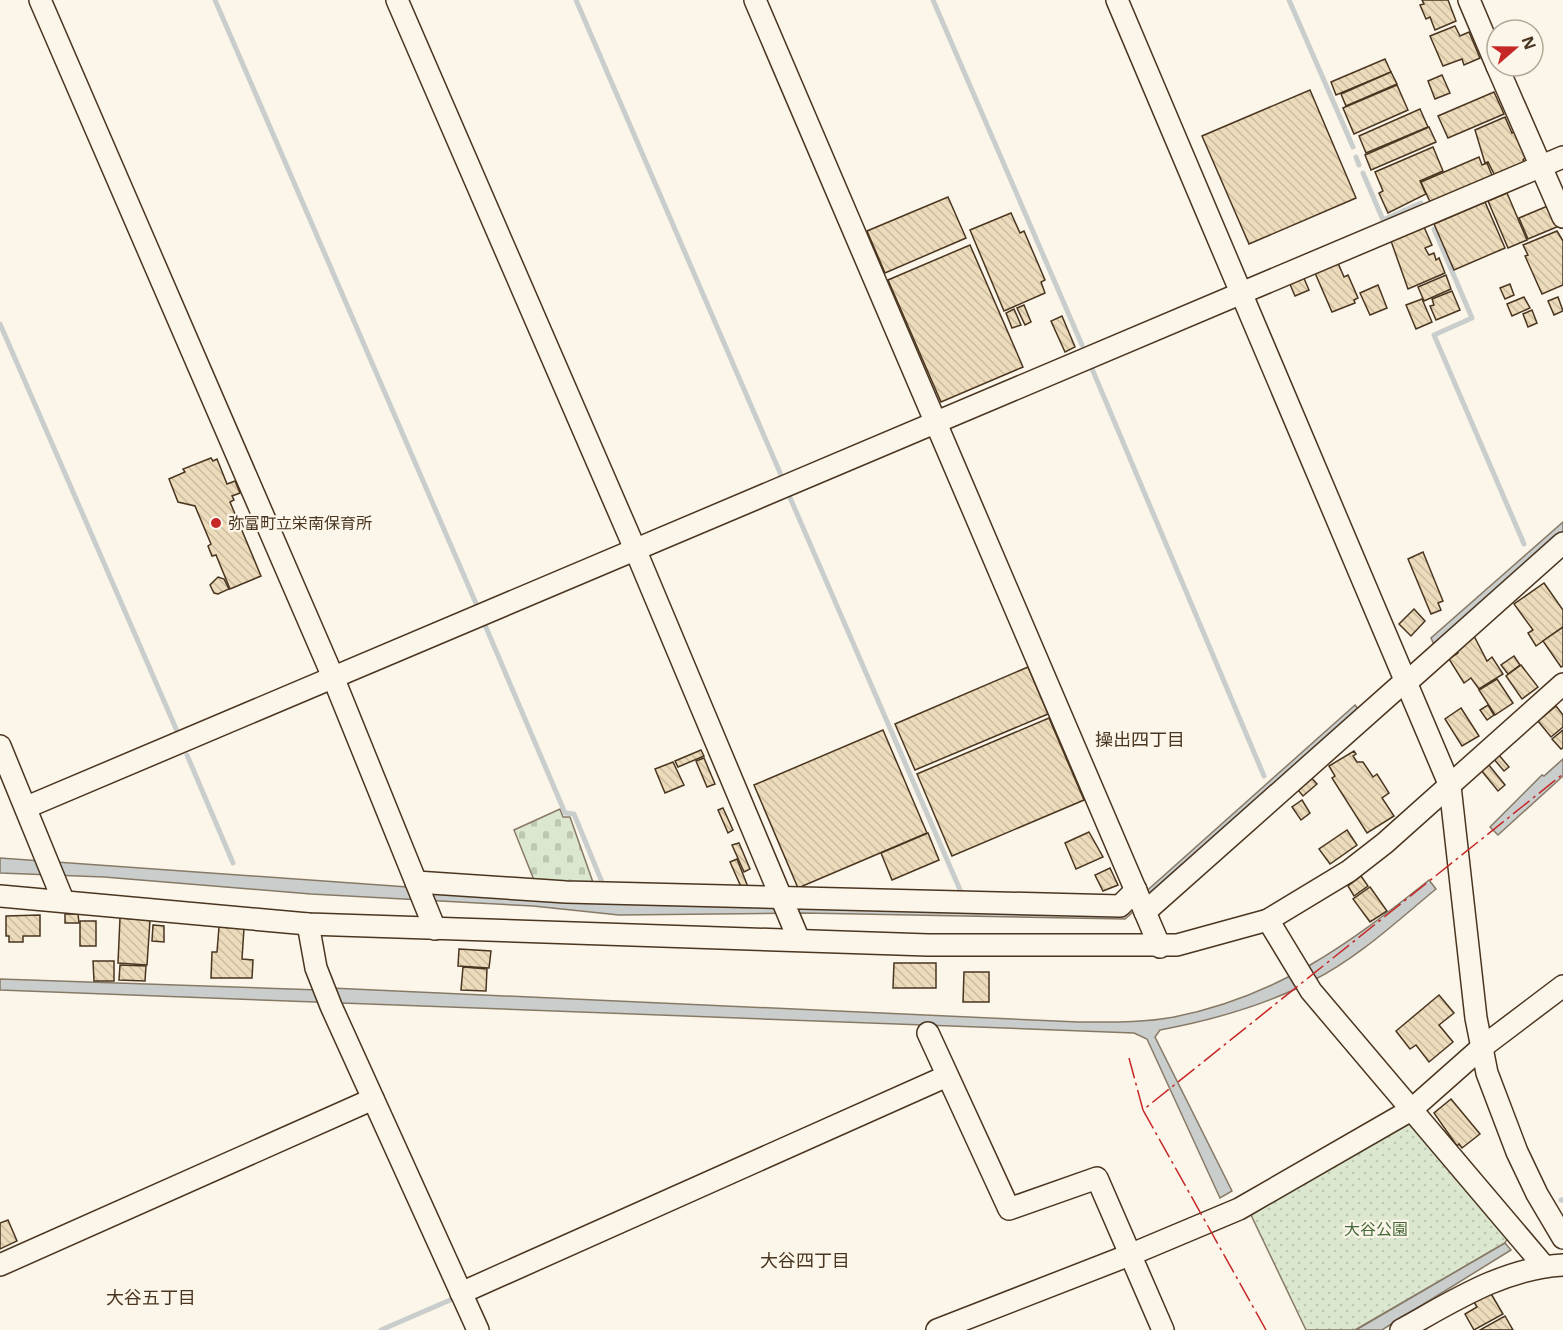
<svg xmlns="http://www.w3.org/2000/svg" width="1563" height="1330" viewBox="0 0 1563 1330" font-family="'Noto Sans','Noto Sans JP',sans-serif">
<style>
.cemetery{fill:url(#cemetery-stones);stroke:#887966;stroke-width:1.5}
.park{fill:url(#park-dots);stroke:#887966;stroke-width:1.5}
.water{fill:#c9cecd;stroke:#887966;stroke-width:1.5}
.lines{fill:none;stroke-linecap:round;stroke-linejoin:round}
.stream{stroke:#c9cecd;stroke-width:5}
.building{fill:url(#building-back-hatch);stroke:#4a3520;stroke-width:1.5}
.minor-casing{stroke:#4a3520;stroke-width:24}
.minor{stroke:#fbf6e9;stroke-width:21}
.power{stroke:#c62828;stroke-width:1.5;stroke-dasharray:21 4.5 3 4.5;stroke-linecap:butt}
.poi-dot{fill:#c62828;stroke:#fbf6e9;stroke-width:2}
.labels{text-anchor:middle;stroke-width:4.5;stroke-linejoin:round;paint-order:stroke}
.poi-label{font-size:16px;fill:#4a3520;stroke:#fbf6e9;text-anchor:start}
.park-label{font-size:16px;fill:#436837;stroke:#fbf6e9}
.neighbourhood-label{font-size:18px;fill:#4a3520;stroke:#fbf6e9}
</style>
<defs>
<pattern id="cemetery-stones" width="16" height="16" patternUnits="userSpaceOnUse" patternTransform="scale(1.5)"><rect width="16" height="16" fill="#dce7d0"/><path d="M2 7V4a2 2 0 0 1 4 0v3zM10 15v-3a2 2 0 0 1 4 0v3z" fill="#bec7b2"/></pattern>
<pattern id="park-dots" width="8" height="8" patternUnits="userSpaceOnUse" patternTransform="scale(1.5)"><rect width="8" height="8" fill="#dce7d0"/><path d="M2 2h.1M6 6h.1" fill="none" stroke="#bec7b2" stroke-width="1.8" stroke-linecap="round"/></pattern>
<pattern id="building-back-hatch" width="6" height="6" patternUnits="userSpaceOnUse" patternTransform="scale(1.5)"><rect width="6" height="6" fill="#ecdcbc"/><path d="M-1 5l2 2M0 0l6 6M5-1l2 2" fill="none" stroke="#ccbda1"/></pattern>
</defs>
<rect width="100%" height="100%" fill="#fbf6e9"/>
<path class="cemetery" d="M560 809 563 817H570L595 888 536 885 514 830Z"/>
<path class="park" d="M1410 1120 1510 1234 1505 1243 1355 1330H1306L1251 1215Z"/>
<g class="water">
<path d="M1563 522V536L1436 649 1431 638Z"/>
<path d="M1355 705 1362 714 1125 919 804 913 619 915 533 906 311 894 104 877 0 873V858L408 887 1123 912Z"/>
<path d="M1563 759V776L1498 835 1490 827 1542 775 1544 776Z"/>
<path d="M1429 880 1436 889C1397 921 1358 958 1312 981 1264 1006 1213 1020 1160 1030L1155 1037 1232 1191 1220 1198 1147 1039 1134 1033 0 990V979L319 990 331 988 1078 1022C1110 1022 1143 1023 1174 1017 1277 997 1349 944 1429 880Z"/>
<path d="M1505 1243 1511 1250 1393 1323 1382 1330H1356Z"/>
</g>
<g class="lines">
<g class="stream">
<path d="M215 0 478 608"/>
<path d="M576 0 781 475"/>
<path d="M933 0 1082 345"/>
<path d="M1289 0 1353 147"/>
<path d="M1356 157 1359 165"/>
<path d="M1363 173 1383 220 1421 203 1422 205"/>
<path d="M1434 229 1472 318 1434 335 1524 544"/>
<path d="M0 324 177 731"/>
<path d="M1090 364 1264 776"/>
<path d="M788 493 961 892"/>
<path d="M485 625 565 813 574 814 604 887"/>
<path d="M187 755 233 863"/>
<path d="M1561 1200H1563"/>
<path d="M381 1330 457 1297"/>
</g>
</g>
<g class="building">
<path d="M1422 0H1448L1456 21 1435 30 1430 17 1426 19 1420 5 1424 4Z"/>
<path d="M1455 26 1460 36 1469 32 1480 58 1464 65 1462 59 1443 66 1430 36Z"/>
<path d="M1385 59 1391 72 1336 95 1331 82Z"/>
<path d="M1391 72 1397 84 1346 106 1341 94Z"/>
<path d="M1442 75 1450 93 1435 99 1428 81Z"/>
<path d="M1397 85 1408 110 1354 134 1343 108Z"/>
<path d="M1310 90 1356 198 1249 244 1202 136Z"/>
<path d="M1494 92 1504 114 1448 138 1438 116Z"/>
<path d="M1420 109 1428 127 1366 153 1359 136Z"/>
<path d="M1505 117 1512 133 1517 131 1527 155 1523 160 1525 163 1495 176 1488 162 1485 163 1475 130Z"/>
<path d="M1429 127 1436 142 1371 170 1365 155Z"/>
<path d="M1433 147 1443 171 1420 181 1426 194 1388 213 1379 193 1383 191 1375 172Z"/>
<path d="M1479 157 1482 165 1487 163 1493 178 1431 204 1421 182Z"/>
<path d="M1507 193 1527 240 1508 248 1488 201Z"/>
<path d="M948 197 966 238 885 273 867 231Z"/>
<path d="M1485 202 1505 248 1454 270 1434 224Z"/>
<path d="M1550 205 1559 226 1528 239 1519 218Z"/>
<path d="M1011 213 1020 233 1024 231 1045 280 1041 282 1045 293 1004 311 970 230Z"/>
<path d="M1424 227 1432 245 1425 248 1429 255 1434 253 1436 260 1439 258 1445 273 1408 289 1391 241Z"/>
<path d="M1557 231 1563 241V285L1542 294 1525 256 1528 255 1523 245Z"/>
<path d="M970 245 1023 367 941 402 888 280Z"/>
<path d="M1338 263 1344 277 1348 275 1358 298 1354 300 1355 303 1332 312 1315 273Z"/>
<path d="M1446 275 1451 289 1424 301 1418 287Z"/>
<path d="M1303 276 1309 290 1295 296 1289 282Z"/>
<path d="M1510 284 1514 295 1505 299 1500 288Z"/>
<path d="M1378 285 1387 308 1370 315 1360 293Z"/>
<path d="M1452 291 1460 310 1436 320 1430 306 1434 305 1432 299Z"/>
<path d="M1524 297 1530 308 1512 316 1507 304Z"/>
<path d="M1558 297 1563 311 1554 315 1548 301Z"/>
<path d="M1422 299 1432 322 1416 329 1406 305Z"/>
<path d="M1024 305 1031 322 1025 325 1017 308Z"/>
<path d="M1014 309 1021 325 1012 328 1006 313Z"/>
<path d="M1532 310 1537 323 1528 327 1523 314Z"/>
<path d="M1062 316 1075 347 1065 352 1051 321Z"/>
<path d="M211 458 213 461 217 459 227 484 235 481 240 493 232 496 234 500 230 502 261 576 230 589 216 555 212 556 208 546 211 544 195 506 178 502 169 479 185 472 183 469Z"/>
<path d="M1423 552 1443 601 1438 603 1441 610 1431 614 1408 559Z"/>
<path d="M218 577 224 579 229 589 218 594 214 593 210 585Z"/>
<path d="M1544 583 1563 610V627L1536 646 1528 633 1533 630 1514 604Z"/>
<path d="M1414 609 1425 621 1411 636 1399 624Z"/>
<path d="M1563 627V666L1561 667 1543 641Z"/>
<path d="M1473 634 1487 661 1492 657 1503 674 1479 689 1471 678 1464 683 1449 659 1458 653 1454 646Z"/>
<path d="M1514 656 1520 665 1508 674 1501 665Z"/>
<path d="M1521 665 1538 687 1522 699 1506 676Z"/>
<path d="M1028 667 1048 714 915 770 895 724Z"/>
<path d="M1497 679 1513 703 1495 715 1479 690Z"/>
<path d="M1488 705 1494 715 1487 720 1480 710Z"/>
<path d="M1556 706 1563 715V727L1551 737 1538 721Z"/>
<path d="M1461 708 1479 736 1462 746 1445 719Z"/>
<path d="M1049 718 1084 800 952 856 917 774Z"/>
<path d="M883 730 927 833 798 888 754 785Z"/>
<path d="M1563 730V748L1561 749 1552 739Z"/>
<path d="M701 750 704 756 678 767 675 761Z"/>
<path d="M1354 751 1356 754 1353 756 1357 762H1363L1373 777 1377 774 1389 793 1382 798 1394 816 1367 833 1332 778 1335 776 1329 766Z"/>
<path d="M1498 754 1509 767 1504 771 1493 758Z"/>
<path d="M704 758 715 784 707 787 696 761Z"/>
<path d="M673 762 684 785 665 793 655 769Z"/>
<path d="M1488 764 1505 785 1498 791 1481 770Z"/>
<path d="M1307 773 1317 784 1303 796 1294 785Z"/>
<path d="M1302 800 1310 813 1301 820 1292 807Z"/>
<path d="M723 808 733 830 728 833 718 810Z"/>
<path d="M1347 830 1357 845 1330 864 1319 849Z"/>
<path d="M1089 832 1103 857 1076 869 1065 843Z"/>
<path d="M928 833 939 860 892 880 881 853Z"/>
<path d="M739 843 750 869 744 872 732 845Z"/>
<path d="M737 859 748 887 742 889 730 862Z"/>
<path d="M1110 868 1118 885 1103 891 1095 875Z"/>
<path d="M1361 876 1368 886 1354 896 1348 886Z"/>
<path d="M1370 887 1387 911 1370 922 1353 899Z"/>
<path d="M65 914H78L79 923H65Z"/>
<path d="M40 915V936H23V942H9V936H6V916Z"/>
<path d="M120 918 150 920 147 965 118 963Z"/>
<rect x="80" y="921" width="16" height="25"/>
<path d="M153 925 164 926V942L152 941Z"/>
<path d="M219 927 244 928 242 959 253 960 252 978H211L212 952H217Z"/>
<path d="M459 949 491 951 489 968 458 966Z"/>
<path d="M93 961H114V981H94Z"/>
<path d="M894 963H936V988H893Z"/>
<path d="M120 965 146 966 145 981 119 980Z"/>
<path d="M463 967 487 969 486 991 461 990Z"/>
<path d="M964 972H989V1002H963Z"/>
<path d="M1439 995 1454 1013 1439 1025 1453 1042 1429 1062 1416 1045 1410 1049 1396 1031Z"/>
<path d="M1451 1099 1480 1134 1462 1148 1459 1144 1457 1146 1434 1113Z"/>
<path d="M8 1220 17 1241 0 1249V1223Z"/>
<path d="M1490 1292 1503 1314 1474 1330 1465 1314 1477 1307 1474 1302Z"/>
<path d="M1505 1316 1513 1330H1480Z"/>
</g>
<g class="lines">
<g class="minor-casing">
<g id="minor">
<path d="M40 0 333 677 435 929"/>
<path d="M397 0 635 549 799 940"/>
<path d="M755 0 1160 947"/>
<path d="M1117 0 1450 786 1476 1018 1487 1073 1517 1152 1537 1194 1563 1238"/>
<path d="M1469 0 1497 66"/>
<path d="M1497 66 1563 217"/>
<path d="M1406 683 1563 543"/>
<path d="M0 746 63 900"/>
<path d="M27 807 1563 157"/>
<path d="M416 882 566 892 1120 906 1136 890"/>
<path d="M0 896 308 924 928 945H1177L1268 920 1349 871 1385 843 1563 684"/>
<path d="M1145 912 1405 681"/>
<path d="M1268 920 1311 991 1544 1266"/>
<path d="M308 924 316 968 331 1006 478 1330"/>
<path d="M928 1033 1009 1209 1097 1178 1163 1330"/>
<path d="M0 1265 373 1099"/>
<path d="M461 1293 947 1076"/>
<path d="M937 1330 1132 1254 1239 1209 1411 1110 1481 1048 1563 986"/>
<path d="M1401 1330C1452 1302 1503 1268 1563 1265"/>
</g>
</g>
<use href="#minor" class="minor"/>
<g class="power">
<path d="M1129 1058 1143 1110"/>
<path d="M1266 1330 1143 1110 1563 774"/>
</g>
</g>
<circle class="poi-dot" cx="216" cy="523" r="6"/>
<g class="labels">
<g class="poi-label">
<text x="228" y="529">弥富町立栄南保育所</text>
</g>
<g class="park-label">
<text x="1376" y="1235">大谷公園</text>
</g>
<g class="neighbourhood-label">
<text x="1140" y="746">操出四丁目</text>
<text x="805" y="1267">大谷四丁目</text>
<text x="151" y="1304">大谷五丁目</text>
</g>
</g>
<g transform="translate(1515 48) rotate(70)"><circle r="28" fill="#fbf6e9" stroke="#b4a999" stroke-width="1.5"/>
<path d="M0-4.5L10 22L0 15L-10 22Z" fill="#c62828"/>
<text y="-9" font-size="16" font-weight="bold" text-anchor="middle" fill="#4a3520">N</text>
</g>
</svg>
